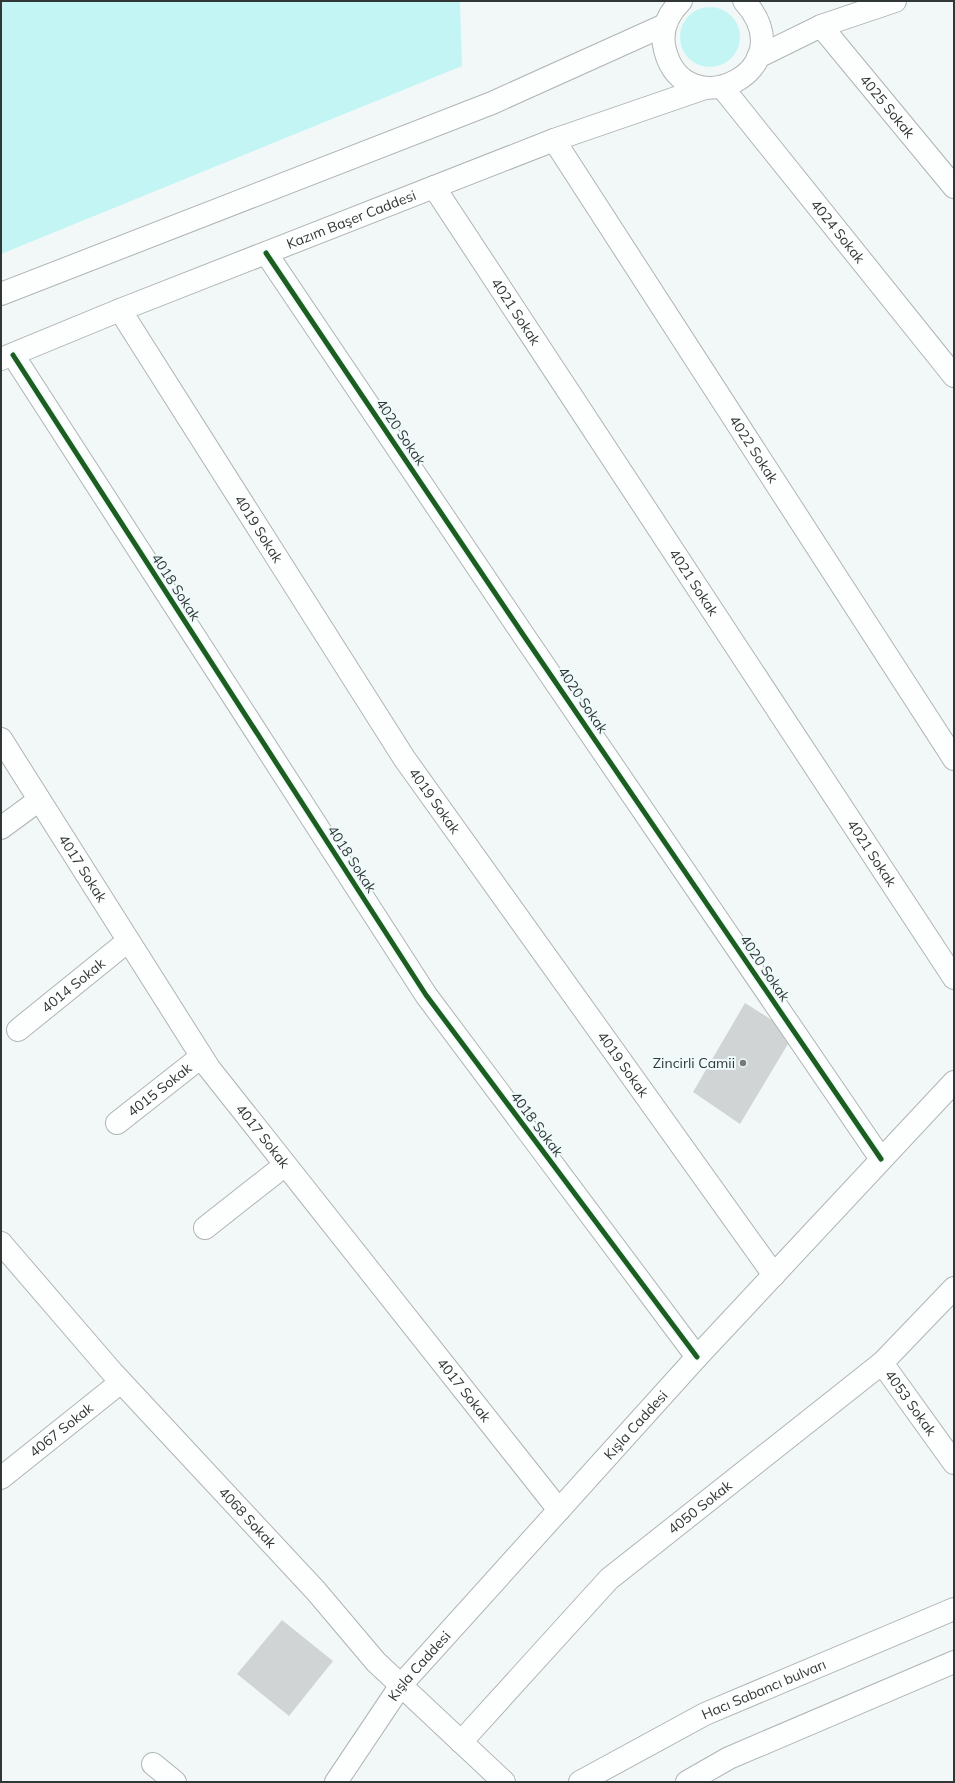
<svg xmlns="http://www.w3.org/2000/svg" width="955" height="1783" viewBox="0 0 955 1783" font-family="Mulish,sans-serif">
<style>
.green{fill:#c3f5f5}
.building{fill:#d0d4d4}
.lines{fill:none;stroke-linecap:round;stroke-linejoin:round}
.street-casing{stroke:#afb4b4;stroke-width:24}
.secondary-casing{stroke:#afb4b4;stroke-width:24}
.primary-casing{stroke:#afb4b4;stroke-width:24}
.street{stroke:#fdfefe;stroke-width:22}
.secondary{stroke:#fdfefe;stroke-width:22}
.primary{stroke:#fdfefe;stroke-width:22}
.cycleway-casing{stroke:#effbfb;stroke-width:8}
.cycleway{stroke:#1b5e20;stroke-width:5}
.poi-dot{fill:#757a7a;stroke:#effbfb;stroke-width:1.5}
.labels{text-anchor:middle;stroke-width:4;stroke-linejoin:round;paint-order:stroke}
.street-label{font-size:14px;fill:#313636;stroke:#effbfb}
.poi-label{font-size:14px;fill:#313636;stroke:#effbfb;text-anchor:end}
</style>
<rect width="100%" height="100%" fill="#f2f8f8"/>
<g class="green">
<path d="M1 1H460L462 66 1 254Z"/>
<circle cx="710" cy="37" r="30"/>
</g>
<g class="building">
<path d="M745 1003 794 1034 740 1124 693 1092Z"/>
<path d="M282 1620 333 1661 289 1716 237 1674Z"/>
</g>
<g class="lines">
<g class="street-casing">
<g id="street">
<path id="s1" d="M821 26 954 187"/>
<path id="s2" d="M722 87 954 376"/>
<path id="s3" d="M554 140 954 759"/>
<path id="s4" d="M434 187 954 978"/>
<path d="M266 253 524 636 881 1159"/>
<path id="s5" d="M120 310 404 758 774 1275"/>
<path d="M13 355 426 995 697 1357"/>
<path id="s6" d="M1 739 209 1068 559 1510"/>
<path d="M1 828 39 800"/>
<path id="s7" d="M18 1030 128 941"/>
<path id="s8" d="M117 1123 201 1057"/>
<path d="M205 1228 285 1165"/>
<path id="s9" d="M882 1363 954 1463"/>
<path id="s10" d="M1 1478 121 1382"/>
<path id="s11" d="M461 1742 609 1579 882 1363 954 1288"/>
<path d="M153 1764 175 1782"/>
<path id="s12" d="M336 1782 401 1685 697 1357 954 1082"/>
</g>
</g>
<g class="secondary-casing">
<g id="secondary">
<path d="M681 1C667 15 660 31 665 50 685 129 807 70 744 1"/>
<path d="M758 57 821 26 895 1"/>
<path d="M1 294 492 103 665 25"/>
<path id="s13" d="M1 359 120 310 554 140 705 88"/>
<path id="s14" d="M1 1243 112 1372 316 1591 376 1662 504 1782"/>
</g>
</g>
<g class="primary-casing">
<g id="primary">
<path id="s15" d="M580 1782 705 1714 954 1609"/>
<path d="M687 1782 729 1758 954 1662"/>
</g>
</g>
<use href="#street" class="street"/>
<use href="#secondary" class="secondary"/>
<use href="#primary" class="primary"/>
<g class="cycleway-casing">
<g id="cycleway">
<path d="M266 253 524 636 881 1159"/>
<path d="M13 355 426 995 697 1357"/>
</g>
</g>
<use href="#cycleway" class="cycleway"/>
</g>
<circle class="poi-dot" cx="743" cy="1063" r="4"/>
<g class="labels">
<g class="street-label">
<text dy="5" stroke="none"><textPath href="#s1" startOffset="104">4025 Sokak</textPath></text>
<text dy="5" stroke="none"><textPath href="#s13" startOffset="377">Kazım Başer Caddesi</textPath></text>
<text dy="5" stroke="none"><textPath href="#s2" startOffset="185">4024 Sokak</textPath></text>
<text dy="5" stroke="none"><textPath href="#s4" startOffset="149">4021 Sokak</textPath></text>
<text transform="translate(401 432) rotate(56)" y="5">4020 Sokak</text>
<text dy="5" stroke="none"><textPath href="#s3" startOffset="368">4022 Sokak</textPath></text>
<text dy="5" stroke="none"><textPath href="#s5" startOffset="259">4019 Sokak</textPath></text>
<text dy="5" stroke="none"><textPath href="#s4" startOffset="473">4021 Sokak</textPath></text>
<text transform="translate(176 587) rotate(57)" y="5">4018 Sokak</text>
<text transform="translate(583 700) rotate(56)" y="5">4020 Sokak</text>
<text dy="5" stroke="none"><textPath href="#s5" startOffset="583">4019 Sokak</textPath></text>
<text dy="5" stroke="none"><textPath href="#s4" startOffset="797">4021 Sokak</textPath></text>
<text transform="translate(352 859) rotate(57)" y="5">4018 Sokak</text>
<text dy="5" stroke="none"><textPath href="#s6" startOffset="153">4017 Sokak</textPath></text>
<text transform="translate(765 968) rotate(56)" y="5">4020 Sokak</text>
<text dy="5" stroke="none"><textPath href="#s7" startOffset="71">4014 Sokak</textPath></text>
<text dy="5" stroke="none"><textPath href="#s5" startOffset="907">4019 Sokak</textPath></text>
<text dy="5" stroke="none"><textPath href="#s8" startOffset="54">4015 Sokak</textPath></text>
<text transform="translate(537 1124) rotate(53)" y="5">4018 Sokak</text>
<text dy="5" stroke="none"><textPath href="#s6" startOffset="476">4017 Sokak</textPath></text>
<text dy="5" stroke="none"><textPath href="#s6" startOffset="800">4017 Sokak</textPath></text>
<text dy="5" stroke="none"><textPath href="#s9" startOffset="49">4053 Sokak</textPath></text>
<text dy="5" stroke="none"><textPath href="#s12" startOffset="467">Kışla Caddesi</textPath></text>
<text dy="5" stroke="none"><textPath href="#s10" startOffset="77">4067 Sokak</textPath></text>
<text dy="5" stroke="none"><textPath href="#s11" startOffset="336">4050 Sokak</textPath></text>
<text dy="5" stroke="none"><textPath href="#s14" startOffset="369">4068 Sokak</textPath></text>
<text dy="5" stroke="none"><textPath href="#s12" startOffset="143">Kışla Caddesi</textPath></text>
<text dy="5" stroke="none"><textPath href="#s15" startOffset="206">Hacı Sabancı bulvarı</textPath></text>
</g>
<g class="poi-label">
<text x="735" y="1068">Zincirli Camii</text>
</g>
</g>
<rect width="955" height="1783" fill="none" stroke="#313636" stroke-width="4"/>
</svg>
